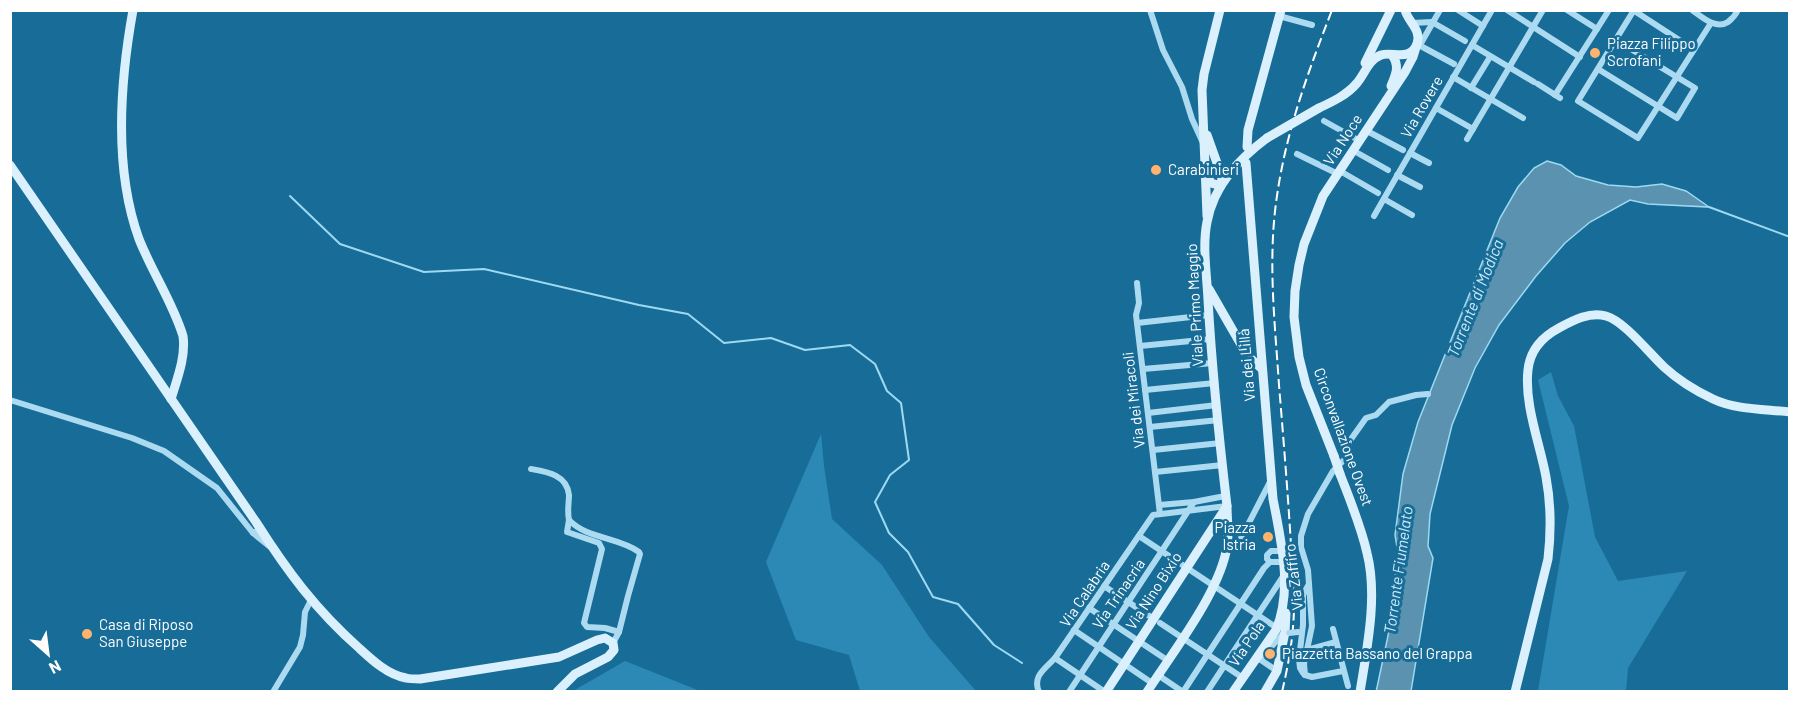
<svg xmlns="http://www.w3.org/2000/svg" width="1800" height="702" viewBox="0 0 1800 702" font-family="Barlow,sans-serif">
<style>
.green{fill:#2c89b6}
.water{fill:#5a92af;stroke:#9ed9f3;stroke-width:1.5}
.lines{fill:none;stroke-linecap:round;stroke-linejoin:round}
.stream{stroke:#9ed9f3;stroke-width:2}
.street{stroke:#acdbf1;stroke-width:6}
.secondary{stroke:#daf0fc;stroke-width:9}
.rail{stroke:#fff;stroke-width:2;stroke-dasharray:10 4.5;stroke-linecap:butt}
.street-bridge{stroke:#acdbf1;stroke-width:6}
.secondary-bridge{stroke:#daf0fc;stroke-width:9}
.poi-dot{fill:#ffb36c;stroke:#186d98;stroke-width:2}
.labels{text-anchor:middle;stroke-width:6;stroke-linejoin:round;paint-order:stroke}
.poi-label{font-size:15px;fill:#fff;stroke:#186d98;text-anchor:start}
.street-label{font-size:15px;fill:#fff;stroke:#186d98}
.water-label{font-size:16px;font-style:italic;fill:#caeafa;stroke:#186d98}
</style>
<rect width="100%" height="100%" fill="#186d98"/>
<g class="green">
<path d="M1551 372 1558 396 1574 426 1595 537 1618 581 1687 571 1628 668 1626 691H1538L1569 506 1538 380Z"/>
<path d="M821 434 824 466 832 519 882 565 929 637 976 691H860L849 655 796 640 766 562Z"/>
<path d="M625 661 700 691H573Z"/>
</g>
<path class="water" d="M1547 161 1561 165 1576 176 1608 185 1636 187 1662 184 1686 191 1709 207 1648 204 1630 200 1590 222 1565 243 1536 276 1499 325 1475 368 1452 425 1430 514 1428 546 1433 558 1411 691 1376 692 1388 636 1398 553 1395 535 1403 474 1418 422 1500 218 1518 187 1534 168Z"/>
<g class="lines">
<g class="stream">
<path d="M290 196 340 244 424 272 484 269 639 305 688 314 724 343 771 338 805 350 850 345 875 364 887 391 901 403 909 460 890 475 875 502 889 533 908 552 933 597 958 604 994 645 1022 663"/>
<path d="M1709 207 1790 237"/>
</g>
<g class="street">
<path d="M1150 10 1163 50 1182 87 1192 119 1203 143"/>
<path d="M1458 10 1483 26"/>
<path d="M1507 10 1580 57"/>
<path d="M1567 10 1597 29"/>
<path d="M1633 10 1693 49"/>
<path d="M1634 10 1578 101 1638 138 1711 23"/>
<path d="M1692 10C1702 17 1716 30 1728 22 1732 19 1736 14 1738 10"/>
<path d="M1279 16 1312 25"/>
<path d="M1412 23 1432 22 1465 41"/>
<path d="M1417 44 1454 64"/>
<path d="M1420 45 1440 10"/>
<path d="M1472 45 1534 82"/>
<path d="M1598 69 1677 118 1695 88 1616 40"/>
<path d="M1453 77 1523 118"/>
<path d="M1538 84 1560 98"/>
<path d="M1471 88 1490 57"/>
<path d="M1555 95 1609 10"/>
<path d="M1436 108 1473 129"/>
<path d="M1324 121 1360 141"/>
<path d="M1367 131 1403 150"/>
<path d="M1467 139 1543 10"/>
<path d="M1354 151 1388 170"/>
<path d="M1410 153 1429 163"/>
<path d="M1297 154 1338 174"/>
<path d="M1340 171 1378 193"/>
<path d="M1397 175 1420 187"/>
<path d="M1384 199 1412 215"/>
<path d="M1374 216 1492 10"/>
<path d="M1137 283 1139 303 1136 315 1160 514"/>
<path d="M1137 323 1209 315"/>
<path d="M1140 346 1211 339"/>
<path d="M1143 369 1213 363"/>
<path d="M1145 390 1215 383"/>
<path d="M10 400 132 438 164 451 217 488 253 533 261 529"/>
<path d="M1148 413 1217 405"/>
<path d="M1150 427 1219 420"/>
<path d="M1153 450 1221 443"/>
<path d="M531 469C548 472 567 475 569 495 569 503 567 511 569 520 587 539 618 537 639 552L640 554 628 596 619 632 613 643"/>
<path d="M1155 472 1223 465"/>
<path d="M1159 505 1194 502 1225 496"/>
<path d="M569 520 567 532 599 543 602 549 584 623 587 627 605 628 619 632"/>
<path d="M253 533 269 546"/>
<path d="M1139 536 1277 628"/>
<path d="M1227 551 1238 544 1270 482"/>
<path d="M1270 562 1267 559V555L1271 551H1281"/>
<path d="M1104 586 1154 619"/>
<path d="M1089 608 1167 660"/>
<path d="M1160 623 1243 678"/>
<path d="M1333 629 1348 686"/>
<path d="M1074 630 1152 683"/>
<path d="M1307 650 1336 642"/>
<path d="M1055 658 1105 692"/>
<path d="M1258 658 1277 671"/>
<path d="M1260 659 1283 634"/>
<path d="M1303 673 1300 668 1299 659 1303 625V595L1309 584"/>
<path d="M1158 675 1183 692"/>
<path d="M1305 675 1304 664 1312 626 1308 570 1301 547V536L1308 514 1333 471 1344 460 1348 452 1349 442 1366 418 1376 415 1389 402 1416 395 1428 394"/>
<path d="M1305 675 1312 677 1343 671"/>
<path d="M273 692 300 647 303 635 305 612 311 600"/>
<path d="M1039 692C1032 676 1045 669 1055 658L1153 515 1227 506"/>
<path d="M1069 692 1194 502"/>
<path d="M1183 692 1264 568 1270 562H1283"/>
<path d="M1207 692 1284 575"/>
</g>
<g class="secondary">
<path d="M133 10C120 82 114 170 139 239 152 272 173 303 183 336 186 357 177 379 171 399"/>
<path d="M1365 63 1391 10"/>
<path d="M1391 86C1396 74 1400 66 1392 55"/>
<path d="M1319 108C1332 102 1347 95 1357 83 1365 74 1368 60 1381 55 1393 51 1410 62 1417 44 1422 30 1408 22 1405 10"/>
<path d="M1247 147 1248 130 1256 101 1281 10"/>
<path d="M10 165 256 522C287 571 316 610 359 648 372 660 388 675 406 678 410 679 415 679 420 679L559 657 597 640 605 638 613 643 614 650 608 657 575 674 557 692"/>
<path d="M1207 175 1211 183 1221 186 1222 177 1207 135"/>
<path d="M1207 216 1202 90 1204 74 1220 10"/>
<path d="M1209 289 1247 355 1262 369"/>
<path d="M1334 456 1306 385 1299 357 1294 317 1295 291 1299 265 1304 244 1323 196 1405 72 1413 57 1417 44"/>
<path d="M1340 474C1350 500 1361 526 1367 553 1378 596 1367 648 1360 692"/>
<path d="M1106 692 1227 506"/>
<path d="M1147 692C1173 652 1216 597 1226 552 1230 537 1227 522 1227 506 1219 438 1212 369 1208 300 1207 275 1202 247 1207 222 1214 185 1239 159 1267 138"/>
<path d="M1233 692 1276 630C1293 589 1281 541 1273 499L1246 163"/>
<path d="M1265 692 1277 671 1285 632 1286 613"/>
<path d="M1515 692 1548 559C1551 533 1551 504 1546 477 1540 444 1524 404 1528 370 1530 350 1542 337 1559 328 1572 321 1590 311 1606 316 1624 321 1649 353 1664 367 1678 380 1696 391 1713 399 1736 410 1765 409 1790 412"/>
</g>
<path class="rail" d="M1282 692C1289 662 1294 634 1294 604 1291 531 1285 458 1279 385 1275 324 1268 264 1276 203 1285 134 1307 75 1332 10"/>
<path class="street-bridge" d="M1289 633 1298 632"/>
<g class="secondary-bridge">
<path d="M1267 138 1319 108"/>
<path d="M1334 456 1340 474"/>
</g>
</g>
<g class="poi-dot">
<circle cx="1595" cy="53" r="6"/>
<circle cx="1156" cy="170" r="6"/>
<circle cx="1268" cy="537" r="6"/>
<circle cx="87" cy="634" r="6"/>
<circle cx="1270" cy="654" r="6"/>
</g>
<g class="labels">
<g class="poi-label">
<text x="1607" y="49">Piazza Filippo<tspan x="1607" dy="17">Scrofani</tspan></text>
<text x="1168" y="175">Carabinieri</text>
<text x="1256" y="533" text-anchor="end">Piazza<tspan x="1256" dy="17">Istria</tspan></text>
<text x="99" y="630">Casa di Riposo<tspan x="99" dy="17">San Giuseppe</tspan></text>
<text x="1282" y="659">Piazzetta Bassano del Grappa</text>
</g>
<g class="street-label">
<text transform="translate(1422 107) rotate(-60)" y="5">Via Rovere</text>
<text transform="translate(1343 140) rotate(-57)" y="5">Via Noce</text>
<text transform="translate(1195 305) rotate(-93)" y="5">Viale Primo Maggio</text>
<text transform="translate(1247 365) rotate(-95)" y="5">Via dei Lillà</text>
<text transform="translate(1134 400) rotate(-97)" y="5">Via dei Miracoli</text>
<text transform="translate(1343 437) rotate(70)" y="5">Circonvallazione Ovest</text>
<text transform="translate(1294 577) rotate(-97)" y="5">Via Zaffiro</text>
<text transform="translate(1154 591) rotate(-57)" y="5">Via Nino Bixio</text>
<text transform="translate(1085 594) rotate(-56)" y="5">Via Calabria</text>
<text transform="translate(1119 594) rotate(-56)" y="5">Via Trinacria</text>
<text transform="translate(1247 644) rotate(-56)" y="5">Via Pola</text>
</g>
<g class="water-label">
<text transform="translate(1475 298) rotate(-68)" y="6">Torrente di Modica</text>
<text transform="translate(1398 570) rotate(-82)" y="6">Torrente Fiumelato</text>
</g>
</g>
<rect width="1800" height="702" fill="none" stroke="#ffffff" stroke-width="24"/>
<g transform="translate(48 654) rotate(152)" stroke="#186d98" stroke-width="4.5" paint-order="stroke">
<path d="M0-4.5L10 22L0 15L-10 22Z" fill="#ffffff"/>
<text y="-9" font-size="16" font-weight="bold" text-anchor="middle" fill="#ffffff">N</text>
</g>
</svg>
